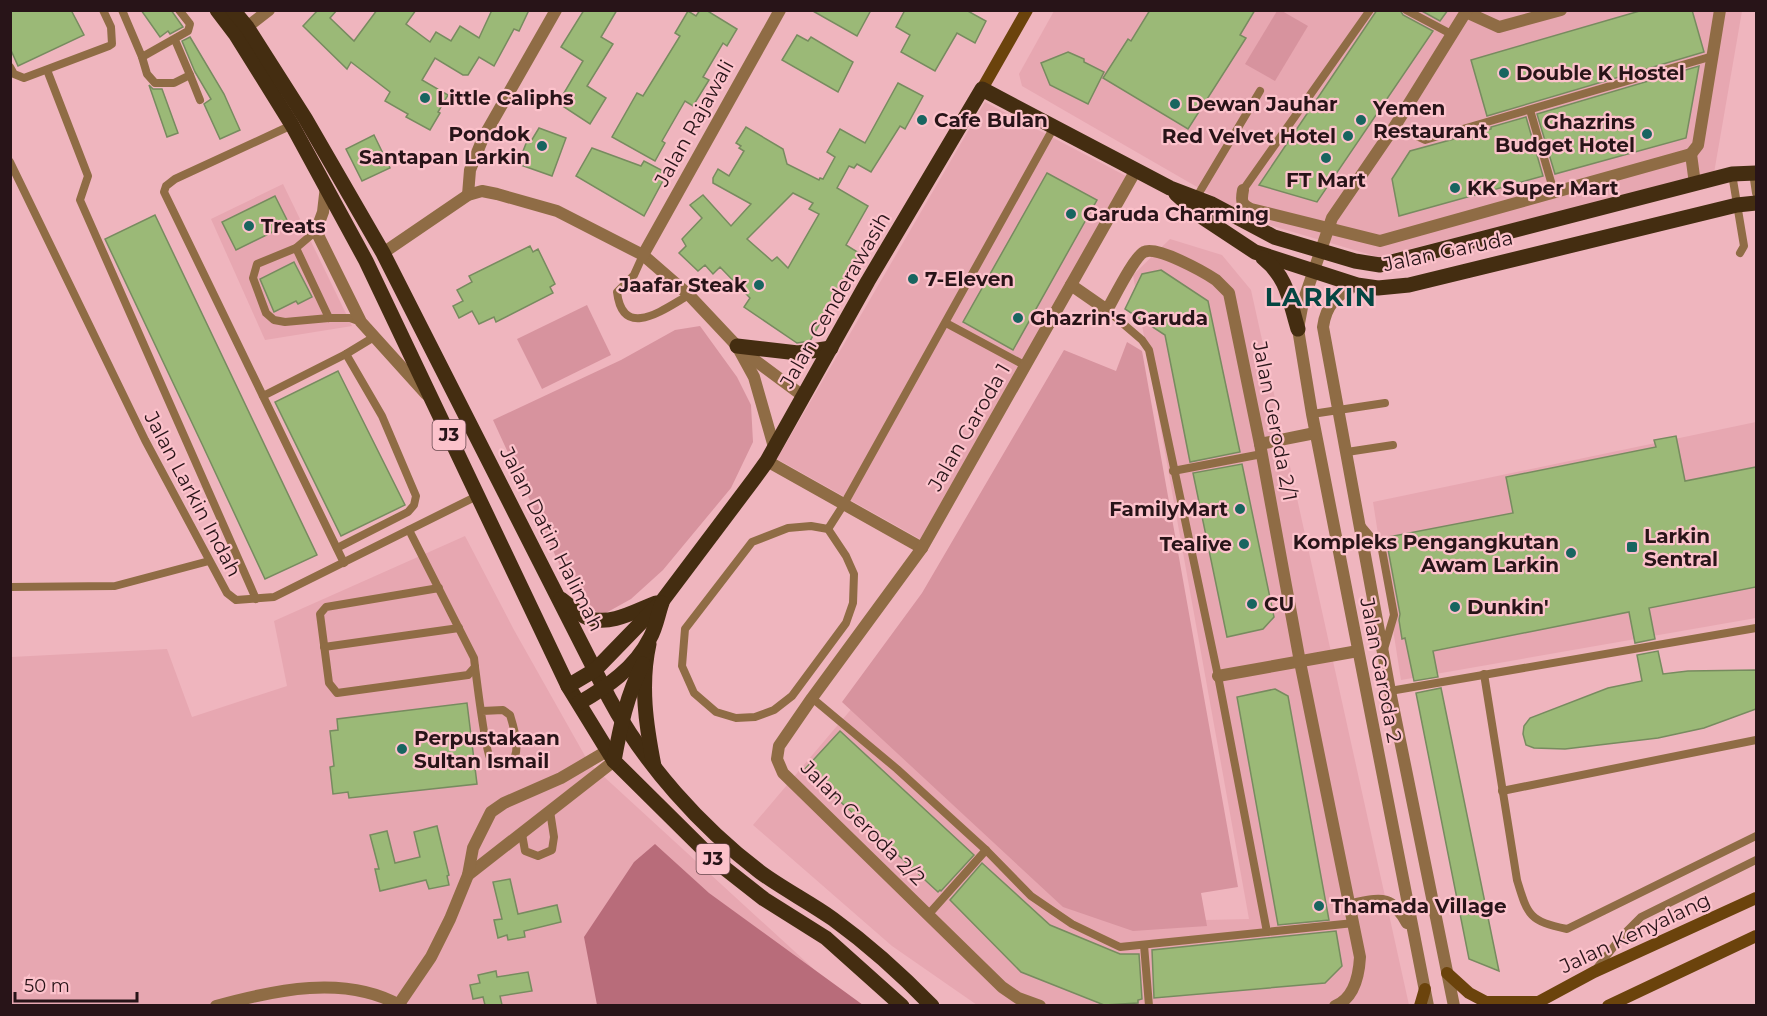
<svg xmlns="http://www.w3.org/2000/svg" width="1767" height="1016" viewBox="0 0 1767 1016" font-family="Montserrat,sans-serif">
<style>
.built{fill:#e7a7b1}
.green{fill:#d7939e}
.forest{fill:#b86c7a}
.building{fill:#9bb977;stroke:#778b5f;stroke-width:1.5;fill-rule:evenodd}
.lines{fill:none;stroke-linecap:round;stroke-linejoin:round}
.lane{stroke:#8f6c45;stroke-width:8}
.street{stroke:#8f6c45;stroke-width:12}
.secondary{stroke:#6b430c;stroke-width:12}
.primary{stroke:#442d11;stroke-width:15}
.poi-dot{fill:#186560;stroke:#fcc2cb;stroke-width:2}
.labels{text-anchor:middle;stroke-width:4.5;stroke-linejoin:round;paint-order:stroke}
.shield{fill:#fcc2cb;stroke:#68484e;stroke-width:1.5}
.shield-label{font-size:18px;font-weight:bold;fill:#281418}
.poi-label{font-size:20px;font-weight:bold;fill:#281418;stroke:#fcc2cb;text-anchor:start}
.street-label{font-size:20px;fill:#281418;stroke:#fcc2cb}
.district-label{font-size:26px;font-weight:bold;letter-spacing:1.5px;fill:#044642;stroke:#fcc2cb}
</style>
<rect width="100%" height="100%" fill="#efb5be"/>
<g class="built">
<path d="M1054 11H1742L1714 173 1378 257 1256 221 1022 86 1019 74Z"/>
<path d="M985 102 1126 176 1017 372 920 539 777 459Z"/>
<path d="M283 184 352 326 265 340 211 219Z"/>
<path d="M1170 239 1222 255 1251 290 1409 1005H977L892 946 753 825 859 700 1114 922 1249 919 1133 275Z"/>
<path d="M1756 422V618L1401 680 1373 502Z"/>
<path d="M465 536 514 630 589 763 853 1005 11 1006V657L167 649 192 717 287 686 274 621Z"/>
</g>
<g class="green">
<path d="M1277 11H1282L1308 26 1275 81 1245 64Z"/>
<path d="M587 305 611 355 542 389 517 339Z"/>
<path d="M700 326 737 377 751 405 753 442 731 488 663 570 631 599 604 614 594 611 568 583 493 420 621 360 675 330Z"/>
<path d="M1127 342 1142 351 1238 887 1201 893 1207 926 1133 931 1063 907 842 702 922 593 1064 350 1116 371Z"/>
</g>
<path class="forest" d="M655 844 709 893 863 1005H597L584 937 634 862Z"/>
<g class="building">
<path d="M10 10H71L84 35 18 66 10 48Z"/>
<path d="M141 10H171L183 27 170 34 168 31 160 37Z"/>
<path d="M318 10H337L330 18 354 41 377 10H416L406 24 430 42 436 32 451 41 460 26 479 38 492 10H529L519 31 514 29 494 66 479 57 468 75H463L435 58 422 80 448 95 438 112 440 113 430 130 406 117 408 114 385 101 390 92 351 62 347 69 303 26Z"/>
<path d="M584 10H617L601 37 613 44 587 86 606 98 590 124 558 103 583 61 561 47Z"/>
<path d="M700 10H706L737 29 727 46 723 43 703 77 709 80 693 106 685 101 662 141 665 143 655 161 612 137 637 93 643 96 680 36 675 33 688 11 696 16Z"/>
<path d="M811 10H871L857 36Z"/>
<path d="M905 10H966L986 21 975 43 957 33 935 71 901 52 910 35 896 27Z"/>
<path d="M1150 10H1255L1240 35 1246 38 1188 129 1103 78 1128 39 1131 41Z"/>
<path d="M1377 10H1400L1403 15 1433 31 1317 202 1259 185Z"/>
<path d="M1420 10H1448L1440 21Z"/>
<path d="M1643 10H1692L1704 52 1487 116 1471 60Z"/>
<path d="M797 35 808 41 811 37 853 62 838 92 782 60Z"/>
<path d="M190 37 224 94 240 130 220 139 204 104 211 99 195 72 182 41Z"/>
<path d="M1068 52 1084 59V62L1104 72 1088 104 1050 85 1041 63Z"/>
<path d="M1699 66 1686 138 1555 174 1537 114Z"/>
<path d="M898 83 923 96 905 129 900 126 871 172 857 164 854 168 849 166 837 188 868 206 846 245 859 253 810 341 797 343 744 307 750 298 720 267 713 274 705 265 698 271 679 253 686 246 682 239 702 218 690 205 703 195 731 226 751 204 713 183V178L718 169 729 176 744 151 739 148 741 146 736 143 746 127 783 149 787 164 819 180 820 178 823 179 835 157 827 152 840 129 865 143ZM793 193 813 203 809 209 819 214 788 268 777 257 772 261 747 239Z"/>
<path d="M149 85 153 89H162L178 133 167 137Z"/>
<path d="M1526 117 1543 176 1399 216 1392 179 1410 151 1491 129V127Z"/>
<path d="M539 128 566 138 552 176 518 164 527 141 530 143Z"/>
<path d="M374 135 390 168 362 181 346 149Z"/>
<path d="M592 148 641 166 644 161 667 173 644 216 576 176Z"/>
<path d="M1047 173 1097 200 1013 350 963 322Z"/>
<path d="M275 196 289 224 236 250 222 222Z"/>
<path d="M155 215 317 555 265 579 202 444 105 239Z"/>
<path d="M530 246 533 252 538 249 555 284 550 287 553 293 496 322 494 317 479 324 472 311 459 318 453 306 463 301 457 290 472 282 469 276Z"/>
<path d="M294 262 312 297 298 304 296 301 274 312 260 279Z"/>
<path d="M1161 270 1208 301 1240 452 1190 462 1165 335 1125 309 1142 274Z"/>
<path d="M338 371 405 505 341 536 275 402Z"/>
<path d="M1676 436 1685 481 1756 467V587L1649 608 1655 639 1635 643 1629 612 1433 651 1438 677 1414 681 1405 638 1402 639 1399 620 1400 614 1388 549 1383 538 1513 513 1506 477 1656 447 1654 440Z"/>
<path d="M1242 464 1274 617 1263 629 1227 637 1193 473Z"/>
<path d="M1658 651 1663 674 1688 671 1756 670V709L1704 728 1658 738 1565 749 1534 748 1526 745 1523 734 1524 726 1530 718 1608 688 1642 681 1637 655Z"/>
<path d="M1441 688 1499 971 1469 959 1416 693Z"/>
<path d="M1275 689 1288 696 1329 920 1278 925 1237 697Z"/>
<path d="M467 703 477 784 349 798 348 792 333 794 330 767 334 766 330 731 338 730 337 719Z"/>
<path d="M840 731 974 855 941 891 940 890 938 892 805 769Z"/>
<path d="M437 826 449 875 447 876 449 885 429 889 426 880 380 891 375 869H379L370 835 387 831 395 863 420 857 414 832Z"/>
<path d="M982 863 1050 925 1120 954H1139L1142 999 1138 1000V1003L1104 1005 1021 972 950 900Z"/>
<path d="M510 879 518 914 557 905 561 922 524 931 525 937 508 940 507 935 498 938 494 920 502 919 493 882Z"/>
<path d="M1336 931 1342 966 1325 983 1154 998 1152 950Z"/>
<path d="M496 971 497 977 528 972 532 991 500 996 502 1005H485L483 997 473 999 470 985 480 983 478 975Z"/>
</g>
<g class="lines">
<g class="lane">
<path d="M122 10 142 57 188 31 190 24 179 10"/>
<path d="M1406 10 1453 35"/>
<path d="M175 40 190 75"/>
<path d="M142 57 147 74 155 83H174L190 75 200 100"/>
<path d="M10 67 14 74 24 78 109 46 112 44 111 27 103 10"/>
<path d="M47 70 88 176 80 200 256 599"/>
<path d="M1530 110 1554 192"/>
<path d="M292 125 175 179 166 186 164 192 344 563"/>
<path d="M1395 126 1425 140 1713 56"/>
<path d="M10 162 145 440 227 593 236 600 274 597 477 496"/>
<path d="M1753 173 1756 193"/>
<path d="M1732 174 1744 246 1740 253"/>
<path d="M1243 190 1370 10"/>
<path d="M1196 198 1260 91"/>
<path d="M316 231 296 248 257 264 253 278 266 313 274 320 285 322 329 318H350L361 322"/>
<path d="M296 248 329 318"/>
<path d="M643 255 634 275 617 292C623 341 664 309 689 295"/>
<path d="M1107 310 1142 340 1149 350 1218 676 1267 932"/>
<path d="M946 323 1026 366"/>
<path d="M263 396 346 354 374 337"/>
<path d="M1312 414 1385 403"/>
<path d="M1347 452 1393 445"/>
<path d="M1173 471 1262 454"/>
<path d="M1360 524 1382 550 1394 615 1384 649"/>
<path d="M811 526 828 529 846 556 854 574 853 603 846 623 792 696 774 710 755 717 736 718 716 712 694 693 682 666 685 629 752 542 788 528Z"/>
<path d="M828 529 844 504 1054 127"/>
<path d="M409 530 474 658 475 667 468 675 337 693 329 683 320 614 326 607 439 588"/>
<path d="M337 548 408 512 414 505 416 496 382 416 346 354"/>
<path d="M10 587 115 586 209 561"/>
<path d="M324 647 459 628"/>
<path d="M475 667C477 681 485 752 491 760 495 763 499 764 504 764 525 762 514 728 510 715L503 710 482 711"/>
<path d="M1484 674 1517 880C1528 916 1529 921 1567 929L1756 836"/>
<path d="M1390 691 1756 628"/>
<path d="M812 698 897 769 986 850 1031 896 1072 924 1120 947 1354 923"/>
<path d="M1502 791 1756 740"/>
<path d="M522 834 525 851 538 856 552 850 554 837 550 811"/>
<path d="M928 915 986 850"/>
<path d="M1144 945 1149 1006"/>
<path d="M1597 968 1623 935 1641 917 1756 860"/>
</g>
<g class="street">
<path d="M1466 12 1499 27 1561 10"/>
<path d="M247 27 269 10"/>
<path d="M1691 154 1698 145 1720 10"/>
<path d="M1691 154 1695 184"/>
<path d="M326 186 323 212 316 231 361 322 426 394"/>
<path d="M1243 190C1241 201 1241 204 1251 209L1380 241 1691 154"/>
<path d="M468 195 470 170 483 138 556 10"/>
<path d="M383 253 468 195 482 191 497 194 557 211 643 255 689 295 737 346 754 377 774 447"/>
<path d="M643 255 780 10"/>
<path d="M1071 285 1107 310C1114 298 1134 257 1144 252 1156 245 1204 272 1216 280 1220 284 1225 289 1229 293L1260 444 1300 662 1360 957C1359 975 1355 998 1335 1006"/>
<path d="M1357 285C1337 294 1326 305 1323 327L1390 691 1454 1006"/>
<path d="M740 349 803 396"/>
<path d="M1260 444 1315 433"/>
<path d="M767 461 922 548"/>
<path d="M1218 676 1358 651"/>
<path d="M468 875 614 761"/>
<path d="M1351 905C1379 900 1391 894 1407 923"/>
<path d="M399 1004 431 957 450 919 468 875 473 848 491 812 504 803 561 778 607 751"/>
<path d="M216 1006C274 990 346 974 401 1006"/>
<path d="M1040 1006 1018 998 1002 987 783 773 777 759 779 746 812 698 922 548 1136 170"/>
<path d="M1428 1006 1312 414 1298 329 1303 302 1332 218 1395 126 1467 10"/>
</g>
<g class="secondary">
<path d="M982 89 1027 10"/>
<path d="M1447 973 1469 993 1486 1002H1538"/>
<path d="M1420 1006 1425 989"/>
<path d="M1531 1006 1594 972 1756 898"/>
<path d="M1608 1006 1756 936"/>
</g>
<g class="primary">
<path d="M217 10 236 35 292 125 366 261 568 686 614 761 713 859 764 899 826 938 902 1006"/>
<path d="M233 10 247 27 305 118 383 253 609 698C644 764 701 827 760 872 783 889 809 902 833 919 866 943 903 976 932 1006"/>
<path d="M1176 194 1202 217 1255 252 1357 285 1378 288 1409 285 1737 205 1756 203"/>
<path d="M1263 258C1288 278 1289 300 1298 329"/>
<path d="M737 346 798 353 831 348"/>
<path d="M561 599C569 605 578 614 588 618 611 626 635 611 656 603"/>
<path d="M649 644C640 685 646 725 654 766"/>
<path d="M568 686 595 670 663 600 754 479 767 461 868 281 982 89 1170 188 1212 204 1274 237 1355 261 1380 265 1732 174 1756 173"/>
<path d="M579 703C607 687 635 668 650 638 656 628 658 614 662 603"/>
<path d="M614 761C620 728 627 694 643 664"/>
</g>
</g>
<g class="poi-dot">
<circle cx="1504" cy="73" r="6"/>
<circle cx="425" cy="98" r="6"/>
<circle cx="1175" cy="104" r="6"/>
<circle cx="922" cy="120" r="6"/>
<circle cx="1361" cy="120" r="6"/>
<circle cx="1647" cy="134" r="6"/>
<circle cx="1348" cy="136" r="6"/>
<circle cx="542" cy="146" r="6"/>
<circle cx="1326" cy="158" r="6"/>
<circle cx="1455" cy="188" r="6"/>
<circle cx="1071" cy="214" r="6"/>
<circle cx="249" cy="226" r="6"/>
<circle cx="913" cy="279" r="6"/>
<circle cx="759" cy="285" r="6"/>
<circle cx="1018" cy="318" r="6"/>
<circle cx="1240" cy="509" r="6"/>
<circle cx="1244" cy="544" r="6"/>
<rect x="1626" y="541" width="12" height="12" rx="3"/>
<circle cx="1571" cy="553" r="6"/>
<circle cx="1252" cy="604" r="6"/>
<circle cx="1455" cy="607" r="6"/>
<circle cx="402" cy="749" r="6"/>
<circle cx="1319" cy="906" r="6"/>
</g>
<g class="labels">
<g class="shield">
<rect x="432.5" y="420" width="33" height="30" rx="4.5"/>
<rect x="696.5" y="844" width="33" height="30" rx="4.5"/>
</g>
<g class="shield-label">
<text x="449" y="441">J3</text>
<text x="713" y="865">J3</text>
</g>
<g class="poi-label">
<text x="1516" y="80">Double K Hostel</text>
<text x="437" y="105">Little Caliphs</text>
<text x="1187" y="111">Dewan Jauhar</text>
<text x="1373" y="115">Yemen<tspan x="1373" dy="23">Restaurant</tspan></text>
<text x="934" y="127">Cafe Bulan</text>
<text x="1635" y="129" text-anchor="end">Ghazrins<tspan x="1635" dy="23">Budget Hotel</tspan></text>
<text x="530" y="141" text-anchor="end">Pondok<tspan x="530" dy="23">Santapan Larkin</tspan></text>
<text x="1336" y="143" text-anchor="end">Red Velvet Hotel</text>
<text x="1326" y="187" text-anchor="middle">FT Mart</text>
<text x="1467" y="195">KK Super Mart</text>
<text x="1083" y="221">Garuda Charming</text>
<text x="261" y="233">Treats</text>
<text x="925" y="286">7-Eleven</text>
<text x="747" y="292" text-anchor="end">Jaafar Steak</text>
<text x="1030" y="325">Ghazrin's Garuda</text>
<text x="1228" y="516" text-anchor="end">FamilyMart</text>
<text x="1644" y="543">Larkin<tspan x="1644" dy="23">Sentral</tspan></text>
<text x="1559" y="549" text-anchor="end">Kompleks Pengangkutan<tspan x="1559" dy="23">Awam Larkin</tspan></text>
<text x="1232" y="551" text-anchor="end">Tealive</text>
<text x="1264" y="611">CU</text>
<text x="1467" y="614">Dunkin'</text>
<text x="414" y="745">Perpustakaan<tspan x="414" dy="23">Sultan Ismail</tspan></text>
<text x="1331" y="913">Thamada Village</text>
</g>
<g class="street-label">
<text transform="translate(694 123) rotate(-61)" y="7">Jalan Rajawali</text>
<text transform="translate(1448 251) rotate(-12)" y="7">Jalan Garuda</text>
<text transform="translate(835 300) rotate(-60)" y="7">Jalan Cenderawasih</text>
<text transform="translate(1275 421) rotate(79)" y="7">Jalan Geroda 2/1</text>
<text transform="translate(969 427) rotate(-60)" y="7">Jalan Garoda 1</text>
<text transform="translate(193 494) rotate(62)" y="7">Jalan Larkin Indah</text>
<text transform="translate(552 539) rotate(63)" y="7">Jalan Datin Halimah</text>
<text transform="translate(1381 670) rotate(79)" y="7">Jalan Garoda 2</text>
<text transform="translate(863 823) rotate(45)" y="7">Jalan Geroda 2/2</text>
<text transform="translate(1635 933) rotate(-25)" y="7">Jalan Kenyalang</text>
</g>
<g class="district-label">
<text x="1321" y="306">LARKIN</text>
</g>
</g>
<rect width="1767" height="1016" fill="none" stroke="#281418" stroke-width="24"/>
<path d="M15 992v9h122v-9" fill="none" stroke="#281418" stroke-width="3"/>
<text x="24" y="992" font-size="18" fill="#281418" stroke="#fcc2cb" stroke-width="4.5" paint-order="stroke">50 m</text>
</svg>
